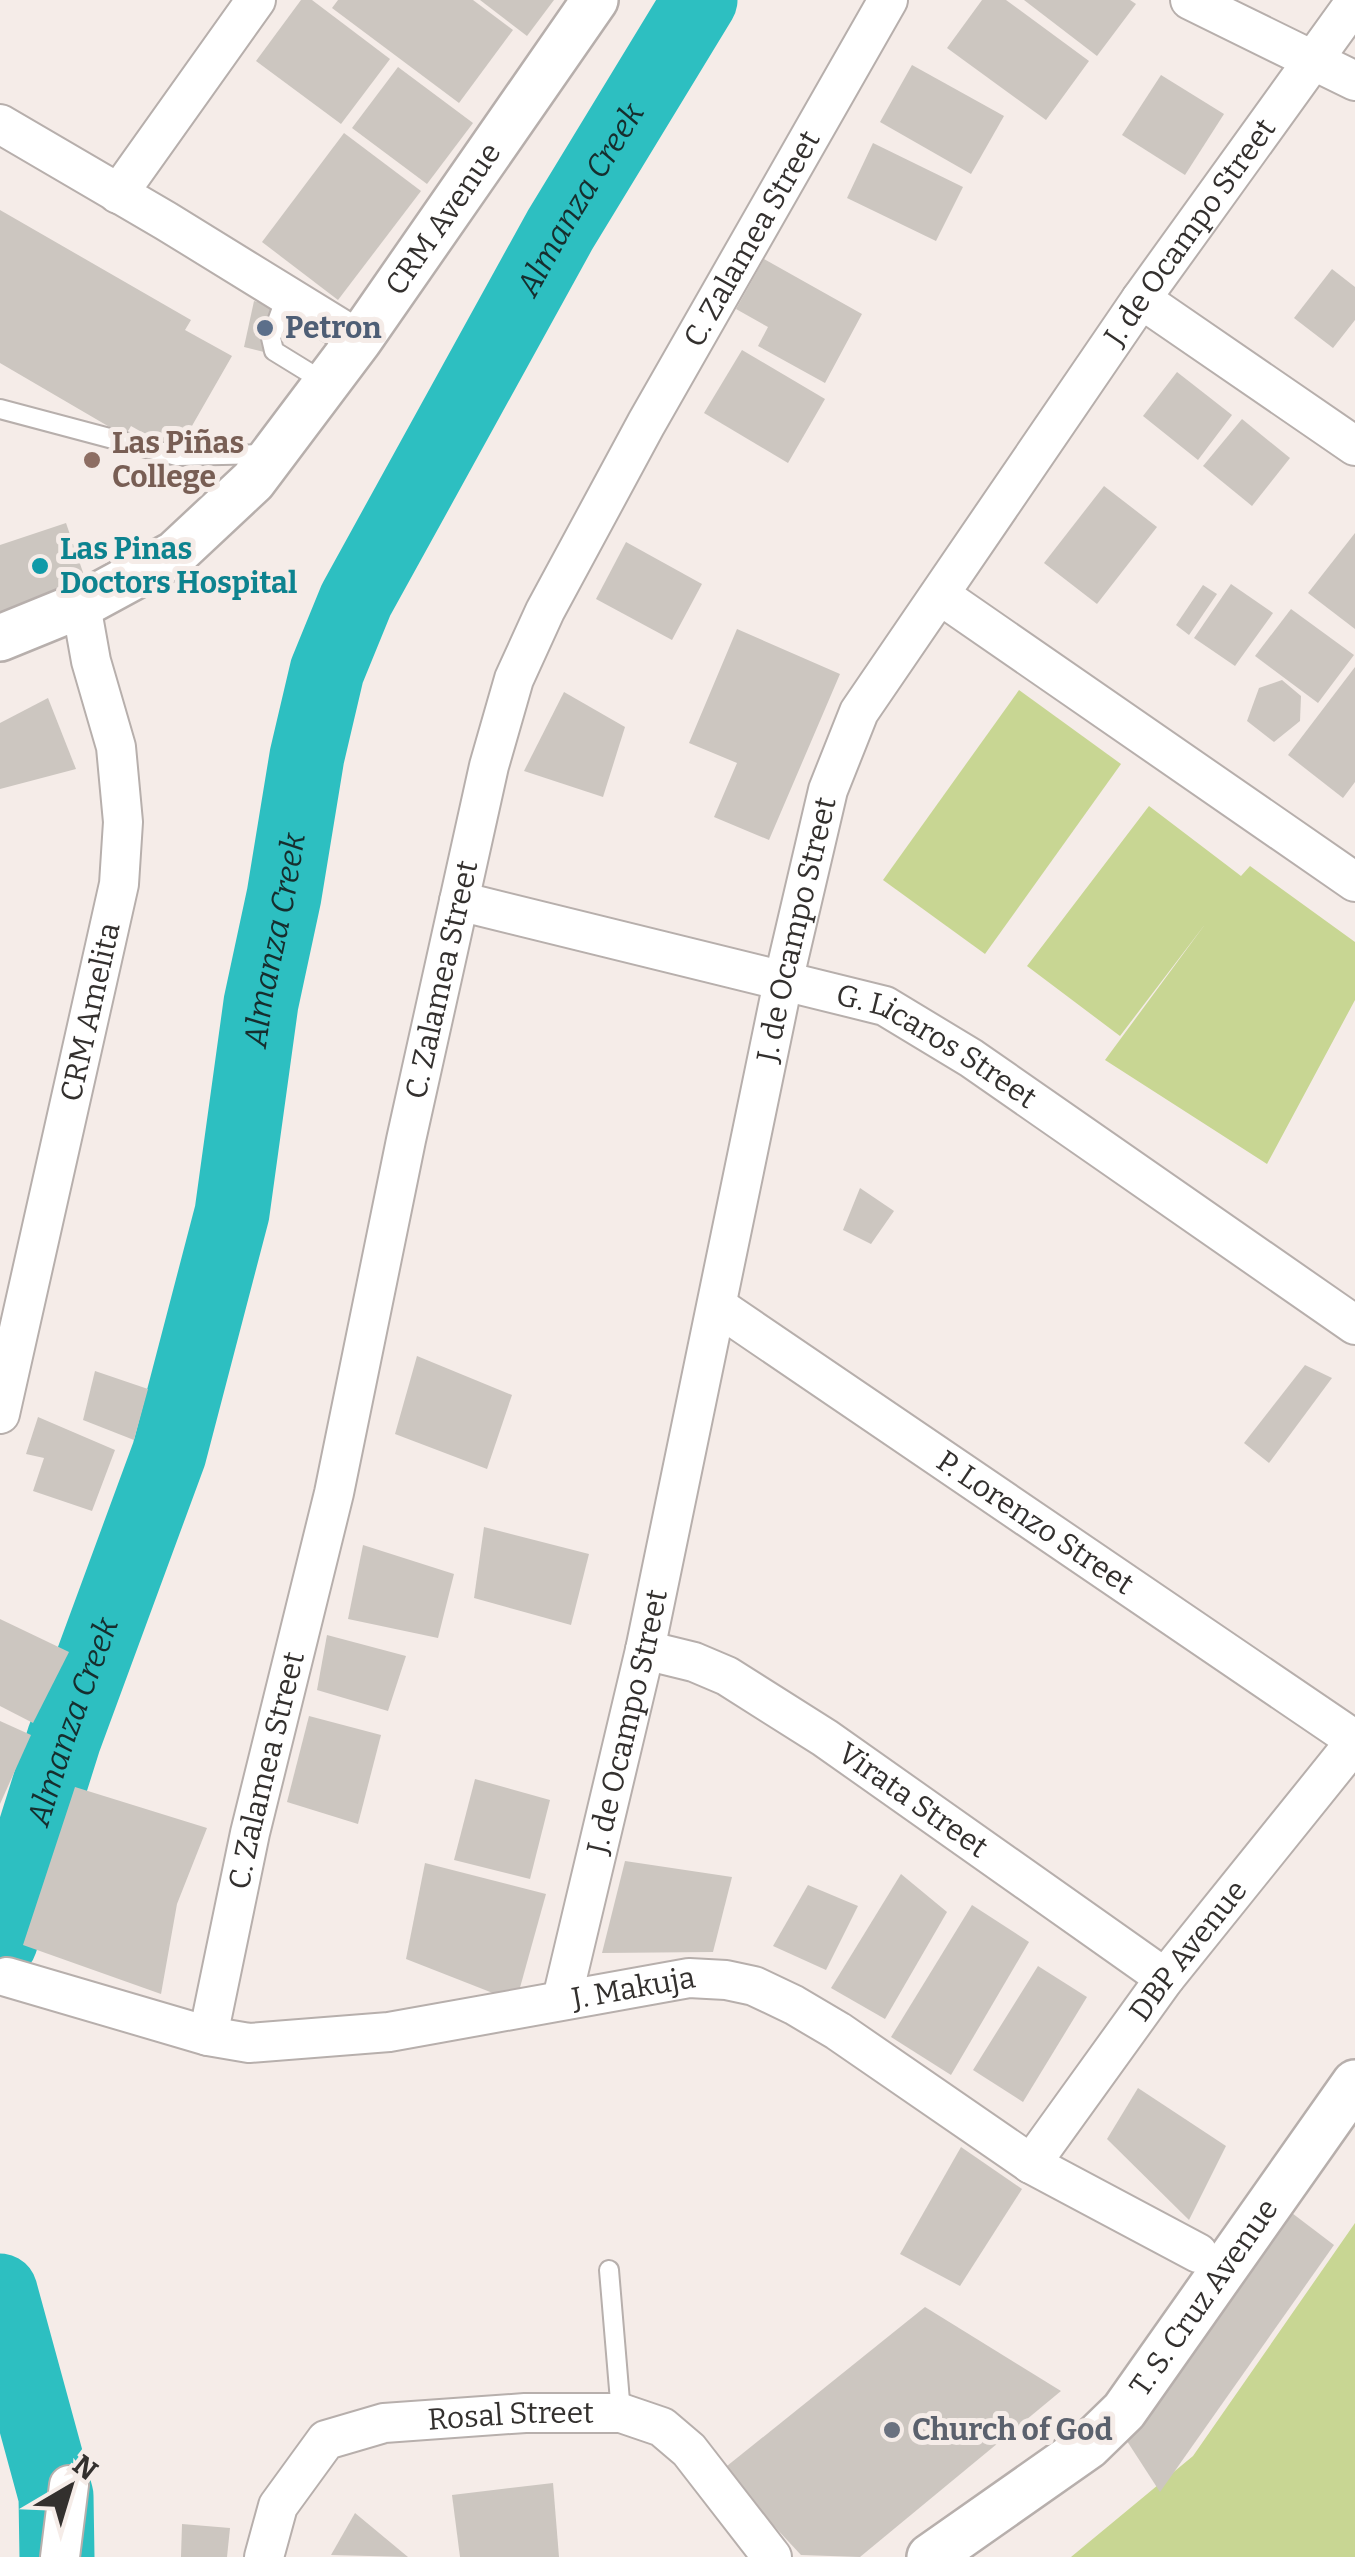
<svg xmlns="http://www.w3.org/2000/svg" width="1355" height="2557" viewBox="0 0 1355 2557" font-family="Bitter,serif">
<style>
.green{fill:#c8d693}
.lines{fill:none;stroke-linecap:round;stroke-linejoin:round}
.river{stroke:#2dbfc1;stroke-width:75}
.building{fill:#ccc6c0}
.service-casing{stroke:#b7afac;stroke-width:22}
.minor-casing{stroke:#b7afac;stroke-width:42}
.tertiary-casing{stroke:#b7afac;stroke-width:50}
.service{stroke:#fff;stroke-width:18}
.minor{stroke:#fff;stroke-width:38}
.tertiary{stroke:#fff;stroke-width:45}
.service-dot{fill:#5c6f8a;stroke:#f5ece8;stroke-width:4}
.education-dot{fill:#8d6e63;stroke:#f5ece8;stroke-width:4}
.culture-dot{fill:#0f9aa8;stroke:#f5ece8;stroke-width:4}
.worship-dot{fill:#6b7280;stroke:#f5ece8;stroke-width:4}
.labels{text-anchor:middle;stroke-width:10;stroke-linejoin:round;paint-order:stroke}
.street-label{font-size:30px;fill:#33302e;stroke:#f5ece8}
.service-label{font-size:30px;font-weight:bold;fill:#4e5e75;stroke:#f5ece8;text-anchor:start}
.education-label{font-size:30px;font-weight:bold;fill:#785e54;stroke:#f5ece8;text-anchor:start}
.culture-label{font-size:30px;font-weight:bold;fill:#0d838f;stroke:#f5ece8;text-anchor:start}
.worship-label{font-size:30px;font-weight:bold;fill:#5b616d;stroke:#f5ece8;text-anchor:start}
.water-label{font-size:32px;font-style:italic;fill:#162e2e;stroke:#f5ece8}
</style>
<rect width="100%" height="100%" fill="#f5ece8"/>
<g class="green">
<path d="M1019 690 1121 764 985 954 883 880Z"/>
<path d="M1149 806 1241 876 1250 866 1355 942V1000L1267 1164 1105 1060 1206 923 1120 1036 1027 966Z"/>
<path d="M1355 2223V2557H1071L1193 2456Z"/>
</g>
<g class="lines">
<g class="river">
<path id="s1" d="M0 1942 64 1739 169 1454 232 1213 261 1003 284 896 307 756 327 671 356 600 560 230 700 0"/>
<path d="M0 2291 56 2496 57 2557"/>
</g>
</g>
<g class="building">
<path d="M301 0H312L390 59 341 124 256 61Z"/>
<path d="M338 0H473L513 30 459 103 332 8Z"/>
<path d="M480 0H554L527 36Z"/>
<path d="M982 0H1006L1089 61 1046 120 947 48Z"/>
<path d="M1024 0H1130L1136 4 1097 56Z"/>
<path d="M912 65 1004 116 971 174 880 122Z"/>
<path d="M398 67 473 123 427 184 352 128Z"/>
<path d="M1161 75 1224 114 1185 175 1122 135Z"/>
<path d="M344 133 421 191 338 300 262 242Z"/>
<path d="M873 143 963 187 936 241 847 198Z"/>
<path d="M0 210 191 320 185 330 232 356 177 452 131 426 125 436 0 363Z"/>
<path d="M764 259 862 314 825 383 758 346 768 327 736 309Z"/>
<path d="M1332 269 1355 287V320L1333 348 1294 318Z"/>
<path d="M254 301 287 309 276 355 244 347Z"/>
<path d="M742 350 825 399 788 463 704 413Z"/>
<path d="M1177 372 1232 415 1198 460 1143 416Z"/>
<path d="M1242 419 1290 458 1252 506 1203 466Z"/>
<path d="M1104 486 1157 527 1097 604 1044 563Z"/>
<path d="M66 523 88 587 0 615V545Z"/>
<path d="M1355 533V629L1308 593Z"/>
<path d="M626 542 702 584 672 640 596 599Z"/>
<path d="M1231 584 1273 613 1235 666 1194 638Z"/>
<path d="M1203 585 1217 594 1189 635 1176 625Z"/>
<path d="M1291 609 1354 655 1318 703 1255 656Z"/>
<path d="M737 629 840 674 769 840 714 817 737 763 689 743Z"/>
<path d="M1355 667V782L1343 798 1288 755Z"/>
<path d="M1282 680 1301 696 1300 721 1274 742 1247 721 1259 688Z"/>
<path d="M564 692 625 727 603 797 524 771Z"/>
<path d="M48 698 76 769 0 789V723Z"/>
<path d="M860 1188 894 1211 871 1244 843 1230Z"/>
<path d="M417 1356 512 1395 487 1469 395 1434Z"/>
<path d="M1305 1365 1332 1378 1269 1463 1244 1443Z"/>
<path d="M95 1371 148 1389 134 1440 83 1420Z"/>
<path d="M38 1417 115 1450 92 1511 33 1491 44 1458 26 1454Z"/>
<path d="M484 1527 589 1554 571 1625 474 1598Z"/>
<path d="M363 1545 454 1574 438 1638 348 1619Z"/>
<path d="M0 1619 69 1652 33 1723 0 1706Z"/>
<path d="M327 1635 406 1656 388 1711 317 1690Z"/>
<path d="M309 1716 381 1735 358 1824 287 1802Z"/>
<path d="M0 1721 31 1735 0 1804Z"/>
<path d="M475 1779 550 1800 530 1879 454 1860Z"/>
<path d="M75 1787 207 1828 177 1904 161 1994 23 1945Z"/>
<path d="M625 1861 732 1877 713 1952 602 1953Z"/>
<path d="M425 1863 546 1894 516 2002 406 1959Z"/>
<path d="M901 1874 947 1912 885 2019 831 1988Z"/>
<path d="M808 1885 858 1906 826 1970 773 1946Z"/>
<path d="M972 1905 1029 1942 951 2075 891 2037Z"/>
<path d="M1038 1966 1087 1997 1023 2102 973 2070Z"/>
<path d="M1138 2088 1226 2146 1189 2220 1107 2139Z"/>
<path d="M961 2147 1022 2189 960 2286 900 2254Z"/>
<path d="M1288 2210 1334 2245 1160 2492 1125 2438Z"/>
<path d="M925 2307 1061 2391 860 2557 801 2555 722 2470Z"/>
<path d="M553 2483 559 2557H460L452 2495Z"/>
<path d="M355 2513 408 2557 331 2555Z"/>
<path d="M182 2524 230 2528 227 2557H181Z"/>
</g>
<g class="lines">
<g class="service-casing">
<g id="service">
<path d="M286 297 271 338 274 351 326 383"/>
<path d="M0 409 177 456 268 454"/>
<path d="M609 2270 621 2413"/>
</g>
</g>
<g class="minor-casing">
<g id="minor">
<path d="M1190 0 1355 81"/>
<path d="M0 124 166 221 359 340"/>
<path d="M118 194 256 0"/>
<path d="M1141 299 1355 446"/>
<path d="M940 595 1355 882"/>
<path id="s2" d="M459 901 885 1006 971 1058 1355 1325"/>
<path id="s3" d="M717 1306 1355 1740"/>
<path id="s4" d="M0 1414 119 884 123 822 116 747 91 661 81 605"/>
<path id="s5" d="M645 1650 694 1662 727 1676 825 1738 1165 1978"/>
<path id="s6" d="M7 1977 208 2036 249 2043 389 2032 689 1978 726 1980 754 1986 794 2005 838 2031 1031 2164 1198 2253"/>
<path id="s7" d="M562 1999 645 1650 783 982 828 790 859 712 1141 299 1355 2"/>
<path id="s8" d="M208 2036 250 1833 334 1493 406 1140 489 766 514 679 545 611 646 424 888 0"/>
<path id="s9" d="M1031 2164 1165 1978 1355 1742"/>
<path d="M60 2557 69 2485"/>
<path id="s10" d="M264 2557 278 2506 326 2440 384 2423 525 2413H621L662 2427 689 2450 772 2557"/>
</g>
</g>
<g class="tertiary-casing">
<g id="tertiary">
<path id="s11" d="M0 638 81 605 175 554 253 481 359 340 595 0"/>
<path id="s12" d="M930 2557 1088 2446 1124 2411 1355 2083"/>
</g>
</g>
<use href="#service" class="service"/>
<use href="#minor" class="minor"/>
<use href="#tertiary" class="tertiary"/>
</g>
<circle class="service-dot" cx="265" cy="328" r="10"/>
<circle class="education-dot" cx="92" cy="460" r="10"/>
<circle class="culture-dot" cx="40" cy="566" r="10"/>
<circle class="worship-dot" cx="892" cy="2430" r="10"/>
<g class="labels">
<g class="street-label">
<text dy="10" stroke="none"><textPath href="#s11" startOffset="625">CRM Avenue</textPath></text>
<text dy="10" stroke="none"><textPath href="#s7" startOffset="1905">J. de Ocampo Street</textPath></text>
<text dy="10" stroke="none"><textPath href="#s8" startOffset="1892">C. Zalamea Street</textPath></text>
<text dy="10" stroke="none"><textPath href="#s7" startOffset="1095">J. de Ocampo Street</textPath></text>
<text dy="10" stroke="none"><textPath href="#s8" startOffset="1082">C. Zalamea Street</textPath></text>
<text dy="10" stroke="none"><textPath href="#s4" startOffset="412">CRM Amelita</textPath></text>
<text dy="10" stroke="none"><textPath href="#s2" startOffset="502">G. Licaros Street</textPath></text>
<text dy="10" stroke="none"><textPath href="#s3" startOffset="385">P. Lorenzo Street</textPath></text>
<text dy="10" stroke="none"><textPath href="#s7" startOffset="285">J. de Ocampo Street</textPath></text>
<text dy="10" stroke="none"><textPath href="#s8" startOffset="272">C. Zalamea Street</textPath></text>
<text dy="10" stroke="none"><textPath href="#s5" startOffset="310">Virata Street</textPath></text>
<text dy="10" stroke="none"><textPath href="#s9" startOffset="265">DBP Avenue</textPath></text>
<text dy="10" stroke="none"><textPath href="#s6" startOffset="640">J. Makuja</textPath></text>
<text dy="10" stroke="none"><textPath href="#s12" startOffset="382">T. S. Cruz Avenue</textPath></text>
<text dy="10" stroke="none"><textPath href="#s10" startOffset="322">Rosal Street</textPath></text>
</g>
<g class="service-label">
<text x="285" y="338">Petron</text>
</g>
<g class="education-label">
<text x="112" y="453">Las Piñas<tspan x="112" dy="34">College</tspan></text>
</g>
<g class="culture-label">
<text x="60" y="559">Las Pinas<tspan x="60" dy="34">Doctors Hospital</tspan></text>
</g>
<g class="worship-label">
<text x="912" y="2440">Church of God</text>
</g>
<g class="water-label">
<text dy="11" stroke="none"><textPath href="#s1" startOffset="1852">Almanza Creek</textPath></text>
<text dy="11" stroke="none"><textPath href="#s1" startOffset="1042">Almanza Creek</textPath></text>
<text dy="11" stroke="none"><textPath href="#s1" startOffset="232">Almanza Creek</textPath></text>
</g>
</g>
<g transform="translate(70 2487) rotate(38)" stroke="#f5ece8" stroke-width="8" paint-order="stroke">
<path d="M0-8L18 38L0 25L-18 38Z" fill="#33302e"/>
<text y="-15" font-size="28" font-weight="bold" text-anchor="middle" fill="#33302e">N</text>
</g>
</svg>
